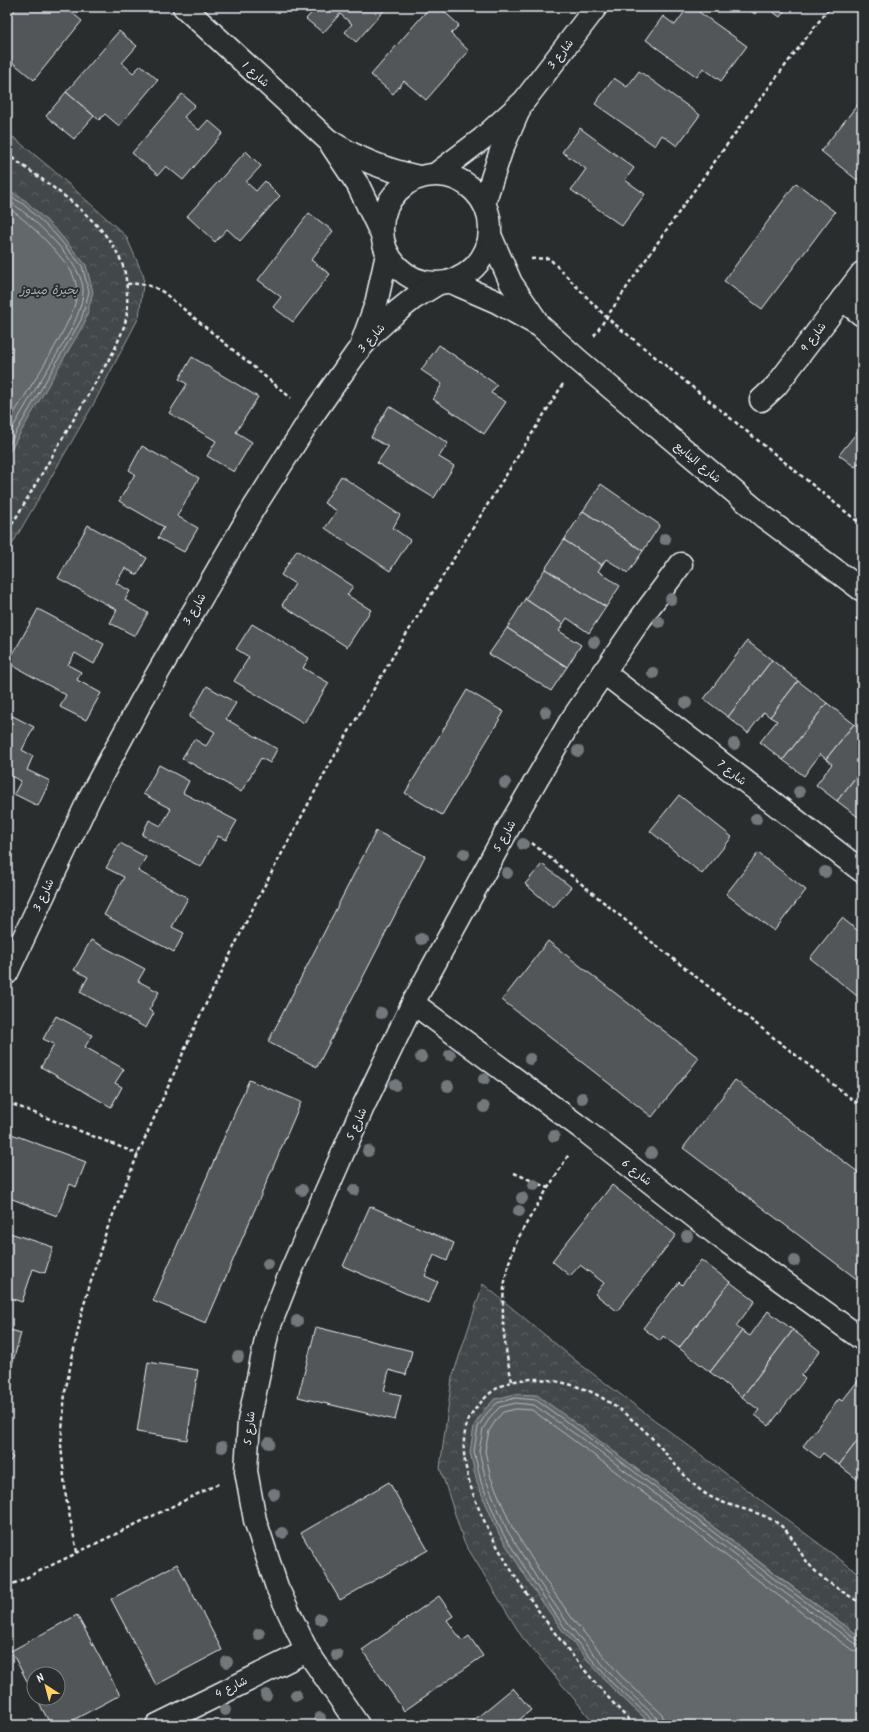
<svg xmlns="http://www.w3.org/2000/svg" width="869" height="1732" viewBox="0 0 869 1732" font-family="Kalam,'Playpen Sans Arabic',sans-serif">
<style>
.park{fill:url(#park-crowns);stroke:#959ca0}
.water{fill:#63686b;stroke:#989fa3}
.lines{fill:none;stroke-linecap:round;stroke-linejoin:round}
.shore{stroke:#b3bac0;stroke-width:1}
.building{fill:#535759;stroke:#e8f1f8}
.minor-casing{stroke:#e8f1f8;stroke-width:25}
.path{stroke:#e8f1f8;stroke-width:2.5;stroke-dasharray:4 3;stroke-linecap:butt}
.minor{stroke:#2a2d2e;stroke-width:22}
.tree{fill:#73787b}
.labels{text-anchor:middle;stroke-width:4;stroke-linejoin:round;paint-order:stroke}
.street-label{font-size:11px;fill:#e8f1f8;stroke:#2a2d2e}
.water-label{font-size:12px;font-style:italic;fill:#acb3b9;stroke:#2a2d2e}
</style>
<defs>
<pattern id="park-crowns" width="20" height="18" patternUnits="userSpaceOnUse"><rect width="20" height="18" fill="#424648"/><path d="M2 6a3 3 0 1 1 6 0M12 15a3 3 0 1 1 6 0" fill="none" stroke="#5d6163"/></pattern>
</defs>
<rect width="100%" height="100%" fill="#2a2d2e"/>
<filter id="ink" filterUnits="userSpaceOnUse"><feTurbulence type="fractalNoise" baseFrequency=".025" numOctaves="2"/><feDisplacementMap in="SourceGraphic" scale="8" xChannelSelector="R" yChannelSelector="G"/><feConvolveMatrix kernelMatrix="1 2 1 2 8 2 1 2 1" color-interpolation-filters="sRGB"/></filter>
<g filter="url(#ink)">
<g class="park">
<path d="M7 132 53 170 126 236 144 277 139 317 93 405 7 553Z"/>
<path d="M483 1284 580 1364 862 1576V1638C753 1559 647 1474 537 1396L611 1687 652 1725H596L522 1637 464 1542 440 1468 452 1378Z"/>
</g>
<g class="water">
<path d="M7 189 26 201 58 232 86 265 93 292 85 322 7 456Z"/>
<path d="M515 1394 537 1395 604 1444 784 1581 862 1638V1725H652L611 1687 562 1630 534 1590 499 1534 477 1483 470 1452 474 1426 484 1410 495 1399Z"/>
</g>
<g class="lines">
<g class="shore">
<path d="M7 194 23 204 55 234 82 266 89 292 81 320 7 448"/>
<path d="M7 200C29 213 87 266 83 293 80 320 62 345 49 367 35 390 20 414 7 438"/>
<path d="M7 207C26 219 59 252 71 271 74 276 77 286 77 291 79 317 22 398 7 425"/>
<path d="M654 1725 653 1720 613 1684 565 1628 537 1587 502 1532 481 1482 474 1451 478 1427 487 1413 497 1403 515 1398 536 1400 602 1447 781 1584 858 1640 862 1641"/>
<path d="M659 1725 656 1717 617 1681 569 1625 541 1585 507 1530 486 1480 479 1451 483 1429 491 1416 500 1407 516 1403 534 1405 599 1451 778 1588 856 1644 862 1646"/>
<path d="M665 1725 662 1714 621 1676 574 1621 546 1581 512 1527 491 1478 485 1451 489 1431 496 1420 503 1412 516 1409 532 1410 595 1456 775 1593 852 1650 862 1652"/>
</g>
</g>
<g class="building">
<path d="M17 7H65L82 21 34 80 7 58V20Z"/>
<path d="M317 7H387L356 42 345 32 352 24 340 14 323 33 306 19Z"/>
<path d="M430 7H439L459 25 451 34 469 51 426 100 404 81 393 94 371 75Z"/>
<path d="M688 7H692L747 46 721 81 703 68 697 77 646 40 663 16 675 25Z"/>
<path d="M745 7H759L755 14Z"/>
<path d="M766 7H787L780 17Z"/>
<path d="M119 31 137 46 122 63 133 73 141 65 158 80 119 126 105 114 99 120 66 92Z"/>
<path d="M639 71 700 115 677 146 662 135 655 146 595 104 614 78 627 87Z"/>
<path d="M66 92 94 116 74 139 46 116Z"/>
<path d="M182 94 195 105 184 117 199 130 208 120 223 133 183 180 166 166 158 175 132 153Z"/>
<path d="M862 99V174L857 180 821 151Z"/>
<path d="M580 128 634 168 625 180 645 194 622 226 571 190 586 169 562 152Z"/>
<path d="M246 151 261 166 246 182 256 191 265 181 280 196 240 241 227 229 215 242 187 216Z"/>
<path d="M796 183 835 212 762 309 724 281Z"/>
<path d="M309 213 333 231 311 260 330 274 293 322 273 307 281 297 258 280Z"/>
<path d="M439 345 497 385 491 393 506 402 484 434 433 399 442 384 421 370Z"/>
<path d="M192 357 258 397 236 432 252 442 234 472 207 456 216 441 169 413 187 384 179 379Z"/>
<path d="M389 406 448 443 439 457 454 466 434 498 377 463 388 447 371 437Z"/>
<path d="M862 426V465L859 463 855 467 839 455Z"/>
<path d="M142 446 199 478 177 516 198 528 184 552 158 538 164 527 119 501 135 474 129 470Z"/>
<path d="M341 476 400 515 393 528 410 540 390 571 325 528 337 511 324 503Z"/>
<path d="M601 484 660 525 643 551 583 511Z"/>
<path d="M583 511 643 551 628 573 606 559 602 565 564 540Z"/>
<path d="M88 525 147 558 137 575 125 568 116 583 130 591 125 600 148 613 135 636 110 623 117 610 58 578Z"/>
<path d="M564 540 602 565 598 571 620 586 606 607 545 569Z"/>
<path d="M297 550 353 586 347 595 371 610 347 647 282 605 295 584 281 575Z"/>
<path d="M545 569 606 607 589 633 567 618 563 624 525 599Z"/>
<path d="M525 599 563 624 559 631 581 645 567 667 507 628Z"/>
<path d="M38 609 104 644 94 664 75 653 68 665 81 672 77 680 101 693 86 720 60 707 66 695 8 663Z"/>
<path d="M252 624 309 658 303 668 329 683 304 723 234 681 249 657 236 649Z"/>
<path d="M507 628 567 667 551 691 515 668 514 669 489 654Z"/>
<path d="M747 641 772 660 728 717 704 699Z"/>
<path d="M772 660 798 681 770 717 764 712 748 733 728 717Z"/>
<path d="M798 681 827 703 783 760 760 742 777 721 770 717Z"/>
<path d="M207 686 236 703 226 719 277 749 270 763 261 758 241 792 182 758 194 739 206 746 215 732 189 717Z"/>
<path d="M467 690 504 712 442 815 405 793Z"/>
<path d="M827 703 854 724 826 759 820 754 804 776 783 760Z"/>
<path d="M7 713 34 727 22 750 33 756 27 770 50 781 38 806 14 794 21 781 7 774Z"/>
<path d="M854 724 862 730V769L837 801 816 785 832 764 826 759Z"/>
<path d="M159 765 189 781 183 793 237 821 226 840 218 836 201 867 142 835 149 820 161 826 171 809 143 794Z"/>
<path d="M862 769V820L837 801Z"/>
<path d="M679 795 732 837 702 874 650 831Z"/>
<path d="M376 831 425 856 317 1067 268 1042Z"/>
<path d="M120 843 146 857 138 871 188 898 172 927 184 933 174 952 104 915 124 877 106 868Z"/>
<path d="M758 853 806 890 774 931 726 894Z"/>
<path d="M542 864 571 887 553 908 525 884Z"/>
<path d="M842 918 862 934V1000L810 958Z"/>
<path d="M91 940 145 969 138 981 159 992 149 1010 154 1013 146 1028 80 992 88 977 74 970Z"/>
<path d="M548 941 699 1058 652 1117 502 1000Z"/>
<path d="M56 1016 92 1035 85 1047 124 1069 115 1083 122 1087 111 1107 41 1067 54 1044 43 1039Z"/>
<path d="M249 1080 301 1102 206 1323 153 1301Z"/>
<path d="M735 1080 862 1175V1283L683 1148Z"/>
<path d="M9 1133 86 1162 76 1187 70 1184 57 1216 7 1197V1138Z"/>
<path d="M612 1185 676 1235 617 1311 595 1294 604 1283 580 1265 570 1276 552 1261Z"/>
<path d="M370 1206 454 1243 447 1261 434 1255 425 1276 438 1282 428 1303 343 1266Z"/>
<path d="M7 1232 53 1247 45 1273 33 1269 22 1302 7 1297Z"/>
<path d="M701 1260 730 1282 679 1348 663 1336 660 1341 643 1328 679 1282 682 1285Z"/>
<path d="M730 1282 755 1301 736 1326 742 1331 710 1372 679 1348Z"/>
<path d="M768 1311 793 1330 742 1397 710 1372 742 1331 750 1336Z"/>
<path d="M316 1327 412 1351 406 1375 389 1370 384 1391 401 1395 395 1420 298 1397Z"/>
<path d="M7 1329 21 1333 7 1382Z"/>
<path d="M793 1330 820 1351 801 1375 805 1379 769 1426 755 1415 759 1410 742 1397Z"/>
<path d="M148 1362 198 1370 187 1440 137 1432Z"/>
<path d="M861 1377 862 1435 839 1465 823 1453 819 1458 803 1446 839 1399 842 1401Z"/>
<path d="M862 1435V1483L839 1465Z"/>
<path d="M7 1451 13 1458 7 1464Z"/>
<path d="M389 1482 428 1550 340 1600 301 1533Z"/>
<path d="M177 1564 222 1650 156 1685 111 1599Z"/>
<path d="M439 1596 453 1616 447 1620 462 1641 469 1636 483 1656 404 1711 362 1650Z"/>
<path d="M77 1615 120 1695 64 1725H51L36 1698H58V1674H34V1694L11 1651Z"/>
<path d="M513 1688 531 1710 518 1721 521 1725H468Z"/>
</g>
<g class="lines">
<g class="minor-casing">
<g id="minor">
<path d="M184 7 328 140C357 159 385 170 419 177"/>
<path d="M332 146 358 185 381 233"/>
<path d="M436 174 482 139 524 101 596 7"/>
<circle cx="436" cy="229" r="54"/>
<path d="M484 203 501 151 519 110"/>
<path d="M490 235 511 283 536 320"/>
<path d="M451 282 497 302 540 326 578 360 764 517 862 590"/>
<path d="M842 299 862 315"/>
<path d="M363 340 376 304 387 254"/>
<path d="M761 400 776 386 862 273"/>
<path d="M603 672 862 871"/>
<path d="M7 973 90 797 142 700 253 509 312 416 357 352 374 332 394 314 414 298 437 284"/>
<path d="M413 1003 584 1130 715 1233 862 1339"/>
<path d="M157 1725 307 1651"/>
<path d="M358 1725 307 1651 277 1587 255 1520 246 1471 249 1421 268 1330 291 1271 363 1107 413 1003 510 825 570 722 641 618 681 564"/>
</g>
</g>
<g class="path">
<path d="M7 154C44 182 103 217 121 261 126 272 127 285 127 296 128 307 127 319 123 329 121 336 117 342 115 349L7 533"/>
<path d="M531 259 549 258 606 317 862 525"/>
<path d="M127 284C142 283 151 285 163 292L291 398"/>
<path d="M594 336C669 224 747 114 830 7"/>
<path d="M856 618 862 622"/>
<path d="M532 843 653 943 862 1107"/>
<path d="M7 1102 138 1154"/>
<path d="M514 1173 549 1188"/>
<path d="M512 1381C501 1333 496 1281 520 1235 535 1207 553 1181 569 1154"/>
<path d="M77 1552 66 1498 61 1445 65 1392 82 1311 106 1232 138 1154 196 1024 259 896 327 769 399 646 563 384"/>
<path d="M7 1587 220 1483"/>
<path d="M634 1725C579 1669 441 1505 467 1424 471 1413 479 1404 487 1396 513 1371 553 1378 584 1389 606 1397 633 1419 650 1436 667 1453 680 1473 699 1489 723 1509 756 1507 780 1525 792 1534 797 1548 805 1559 819 1579 842 1591 862 1604"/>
</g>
<use href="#minor" class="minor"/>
</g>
<g class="tree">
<circle cx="665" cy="539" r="6"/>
<circle cx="671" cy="599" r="6"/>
<circle cx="659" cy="622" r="6"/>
<circle cx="594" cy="642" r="6"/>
<circle cx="653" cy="673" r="6"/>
<circle cx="686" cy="703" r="6"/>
<circle cx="546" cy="712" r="6"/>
<circle cx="734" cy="744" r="6"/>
<circle cx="578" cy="751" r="6"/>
<circle cx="505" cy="783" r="6"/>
<circle cx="799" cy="792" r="6"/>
<circle cx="756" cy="819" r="6"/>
<circle cx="523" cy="844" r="6"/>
<circle cx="464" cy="854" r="6"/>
<circle cx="825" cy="872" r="6"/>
<circle cx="507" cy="873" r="6"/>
<circle cx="421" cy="939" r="6"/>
<circle cx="381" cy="1013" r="6"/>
<circle cx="450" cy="1055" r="6"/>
<circle cx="421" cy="1057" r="6"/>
<circle cx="530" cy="1059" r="6"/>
<circle cx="484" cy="1079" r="6"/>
<circle cx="395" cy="1085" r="6"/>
<circle cx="448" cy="1086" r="6"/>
<circle cx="582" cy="1098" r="6"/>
<circle cx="484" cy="1107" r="6"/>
<circle cx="554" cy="1136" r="6"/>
<circle cx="368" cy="1151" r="6"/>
<circle cx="651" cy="1153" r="6"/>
<circle cx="534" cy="1185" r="6"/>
<circle cx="302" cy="1190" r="6"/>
<circle cx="354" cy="1190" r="6"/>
<circle cx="522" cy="1198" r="6"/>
<circle cx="519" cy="1211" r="6"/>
<circle cx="687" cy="1236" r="6"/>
<circle cx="794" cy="1261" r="6"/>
<circle cx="268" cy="1264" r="6"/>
<circle cx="297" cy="1321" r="6"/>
<circle cx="238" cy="1357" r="6"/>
<circle cx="269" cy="1443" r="6"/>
<circle cx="222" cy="1447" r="6"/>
<circle cx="274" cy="1494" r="6"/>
<circle cx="282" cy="1533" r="6"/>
<circle cx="320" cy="1619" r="6"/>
<circle cx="259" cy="1634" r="6"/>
<circle cx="337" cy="1655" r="6"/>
<circle cx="227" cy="1662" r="6"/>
<circle cx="266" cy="1695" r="6"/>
<circle cx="296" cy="1695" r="6"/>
<circle cx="225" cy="1710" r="6"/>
<circle cx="320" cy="1718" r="6"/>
</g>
</g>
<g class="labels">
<g class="street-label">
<text transform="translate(560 54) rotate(-52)" y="4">شارع 3</text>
<text transform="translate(256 74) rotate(42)" y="4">شارع 1</text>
<text transform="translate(813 337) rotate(-53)" y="4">شارع 9</text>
<text transform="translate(371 338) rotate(-48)" y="4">شارع 3</text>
<text transform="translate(698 462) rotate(40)" y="4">شارع الينابيع</text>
<text transform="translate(194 609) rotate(-60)" y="4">شارع 3</text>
<text transform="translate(732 772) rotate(38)" y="4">شارع 7</text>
<text transform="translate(504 836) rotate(-61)" y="4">شارع 5</text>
<text transform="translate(43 895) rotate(-65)" y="4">شارع 3</text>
<text transform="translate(356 1124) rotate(-66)" y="4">شارع 5</text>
<text transform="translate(637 1172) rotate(38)" y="4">شارع 6</text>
<text transform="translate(249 1428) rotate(-84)" y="4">شارع 5</text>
<text transform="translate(231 1687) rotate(-26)" y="4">شارع 4</text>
</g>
<g class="water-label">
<text x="49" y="294">بحيرة ميدوز</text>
</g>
</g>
<rect width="869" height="1732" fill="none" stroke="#2a2d2e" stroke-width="24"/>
<rect x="12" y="12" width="845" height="1708" fill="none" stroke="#e8f1f8" stroke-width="1.5" filter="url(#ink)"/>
<g transform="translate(46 1686) rotate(324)"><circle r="19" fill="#2a2d2e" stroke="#767b7f"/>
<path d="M0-3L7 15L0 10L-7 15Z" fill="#ffd166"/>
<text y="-6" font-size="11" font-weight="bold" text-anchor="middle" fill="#e8f1f8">N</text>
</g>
</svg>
